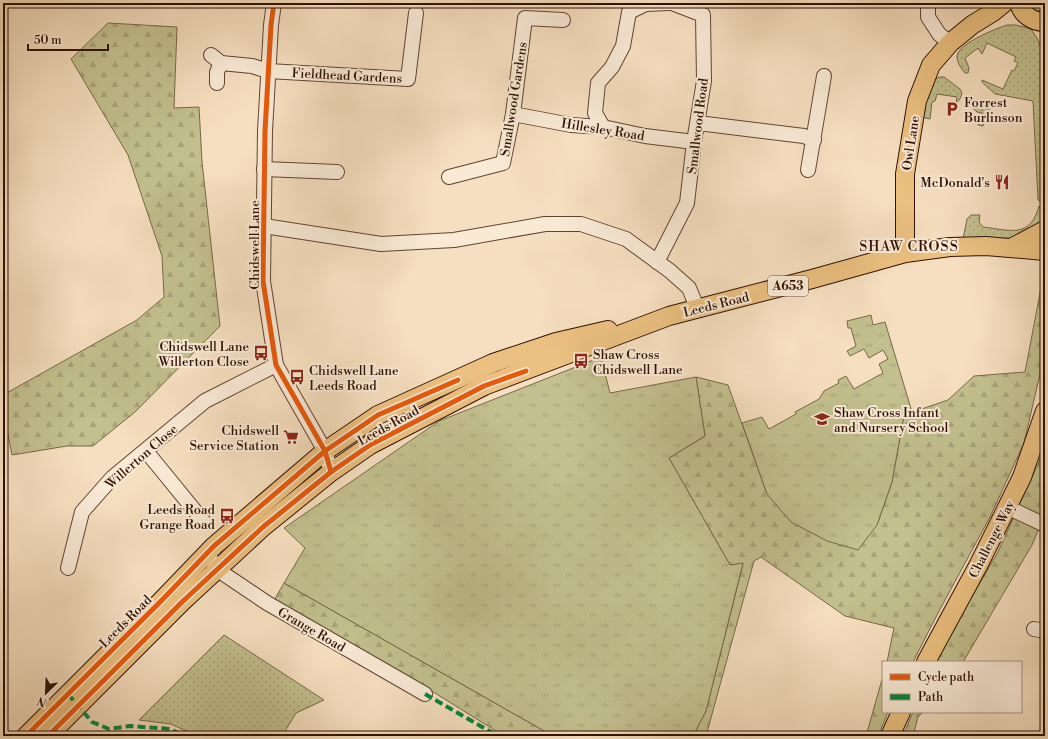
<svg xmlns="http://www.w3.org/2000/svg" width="1048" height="739" viewBox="0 0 1048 739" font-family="'Libre Bodoni',serif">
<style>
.grass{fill:url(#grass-dots);stroke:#786848}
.forest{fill:url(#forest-firs);stroke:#786848}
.park{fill:url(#park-tufts);stroke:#786848}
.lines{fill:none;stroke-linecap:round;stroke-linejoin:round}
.minor-casing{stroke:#604432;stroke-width:16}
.major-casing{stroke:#2e1003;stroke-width:20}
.minor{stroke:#f9ead6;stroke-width:14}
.major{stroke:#ebc080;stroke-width:18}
.quiet{stroke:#00873e;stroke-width:4;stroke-dasharray:8 4;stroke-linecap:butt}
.cycleway-casing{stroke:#f9ead6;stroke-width:8}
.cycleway{stroke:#e8590c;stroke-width:5}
.labels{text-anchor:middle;stroke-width:4;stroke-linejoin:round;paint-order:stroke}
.shield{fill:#f9ead6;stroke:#6b5142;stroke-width:1}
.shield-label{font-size:12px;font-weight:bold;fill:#2e1003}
.street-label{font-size:13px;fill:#2e1003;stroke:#f9ead6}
.poi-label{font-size:13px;fill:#2e1003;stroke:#f9ead6;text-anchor:start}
.neighbourhood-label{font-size:14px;letter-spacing:1px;fill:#2e1003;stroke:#f9ead6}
</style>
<defs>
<pattern id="grass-dots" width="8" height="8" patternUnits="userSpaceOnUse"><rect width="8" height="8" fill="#c2c08e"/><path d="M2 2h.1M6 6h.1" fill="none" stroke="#a7a479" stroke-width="1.8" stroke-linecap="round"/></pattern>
<pattern id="forest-firs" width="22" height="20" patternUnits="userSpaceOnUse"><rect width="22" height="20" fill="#c2c08e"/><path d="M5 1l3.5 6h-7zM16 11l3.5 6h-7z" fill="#a7a479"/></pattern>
<pattern id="park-tufts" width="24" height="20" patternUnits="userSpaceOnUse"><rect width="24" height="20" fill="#c2c08e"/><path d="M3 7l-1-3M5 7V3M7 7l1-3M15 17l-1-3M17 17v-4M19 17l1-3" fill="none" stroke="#a7a479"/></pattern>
</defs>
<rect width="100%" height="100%" fill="#f6dfc0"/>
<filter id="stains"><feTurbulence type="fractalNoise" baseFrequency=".005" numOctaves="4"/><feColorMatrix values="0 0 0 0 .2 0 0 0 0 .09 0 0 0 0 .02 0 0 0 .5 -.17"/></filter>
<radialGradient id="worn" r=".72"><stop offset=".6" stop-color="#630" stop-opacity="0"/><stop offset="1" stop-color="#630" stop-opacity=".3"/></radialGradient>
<g class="grass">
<path d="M1026 3H1045V9C1036 13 1032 9 1026 3Z"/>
<path d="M1007 25H1016L1031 29 1037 38 1045 58V203L1038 200 1033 101 995 94 982 82V80L1003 89 1012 70 1014 71 1018 63 1014 61 1016 57 987 43 982 54 978 48 965 58 969 68 968 73H965C961 68 957 63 957 56 959 43 995 29 1007 25Z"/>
<path d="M939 77H944L960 89C964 94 960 100 956 103L957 97 937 94 935 101 932 102 930 119 921 117C925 105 926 83 939 77Z"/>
<path d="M977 100 985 104 989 109 983 126 978 125V122L981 120 982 113 977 112 972 107V104Z"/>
<path d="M1039 206 1045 209V223L1011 238 963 239 967 219 971 215H980L979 222 983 227C1010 230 1030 239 1039 206Z"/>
<path d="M224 635 324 700 296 713 282 736H197L171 724 139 720Z"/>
</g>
<g class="forest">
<path d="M108 23 177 27 174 108 199 107 202 162 220 326 135 412 93 446H67L12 455 3 409V395L137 320 164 297 162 256 128 155 71 59Z"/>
<path d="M1041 288 1040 374 1024 443 990 517 938 613 913 662H887L894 628 845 616 761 557 754 561 706 736H693L706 711 743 564 730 565 669 458 705 436 696 377 728 385 767 494 877 525 892 482 904 415 948 400 974 376 1025 372Z"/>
<path d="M1045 443V514L1032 545 963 662H933L997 554 1038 464Z"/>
<path d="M284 583 553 736H504L430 690 273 602Z"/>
<path d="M883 676V712H888L878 736H866Z"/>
<path d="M913 712H923L918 717 913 736H903Z"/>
</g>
<g class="park">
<path d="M871 315 873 325 885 322 912 412 904 415 892 482 877 525 858 550 827 541 791 522 767 494 742 423 762 417 769 429 796 414 795 412 819 399 824 391 839 383 838 380 846 376 854 389 883 373 879 364 888 359 883 350 869 358 864 349 850 356 847 351 856 346 851 328H848L847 321Z"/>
<path d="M601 357 610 393 696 377 705 436 669 458 730 565 743 563 706 711 693 736H553L284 583 305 548 284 528 439 421Z"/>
</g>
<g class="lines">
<g class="minor-casing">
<g id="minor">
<path d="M274 3 271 25 265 131 263 281 276 365 325 451 331 472"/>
<path d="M928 3V17L939 34 950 43"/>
<path d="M211 55 221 63"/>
<path d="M217 83V72L221 63 252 66 268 71 408 79 416 13"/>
<path d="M513 114 571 125 603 127 645 136 694 142"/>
<path d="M698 123 804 136 814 140"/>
<path d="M603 127 595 113 598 83 612 67 623 46 629 12 646 4 669 3"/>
<path d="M264 169 337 172"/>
<path d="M808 170 824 76"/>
<path d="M449 177 503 163 513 114 525 18 563 20"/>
<path d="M264 226 381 244 454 240 545 224H581L626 239 670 271 689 288 698 310"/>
<path d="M657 262 687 203 694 142 704 81 703 15 672 3"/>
<path d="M146 451 204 522"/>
<path d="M1007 507 1045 525"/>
<path d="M213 562 218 570 267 603 425 694"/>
<path d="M68 568 82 512 112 478 205 401 276 365"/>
<path d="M1034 629 1045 631"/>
</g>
</g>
<g class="major-casing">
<g id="major">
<path d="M1019 3C1022 15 1033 22 1045 22"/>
<path d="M1011 248 1045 230"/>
<path d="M905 253V174L917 101 931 65 950 43 972 25 993 12 1004 3"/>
<path d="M926 662 979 564 1022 477 1045 411"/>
<path d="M26 736 161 601 214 546 325 451 378 415 493 363 556 342 608 330"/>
<path d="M48 736 182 602 263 527 331 472 370 445 484 386 669 316 812 279 905 253 950 247 986 246 1045 251"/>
<path d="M890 736 901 712"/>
</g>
</g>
<use href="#minor" class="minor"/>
<use href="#major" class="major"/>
<g class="quiet">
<path d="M68 694 92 722 109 729 130 726 170 729 185 736"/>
<path d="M425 694 498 736"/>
</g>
<g class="cycleway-casing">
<g id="cycleway">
<path d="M274 3 271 25 265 131 263 281 276 365 325 451 331 472"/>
<path d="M26 736 161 601 214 546 325 451 378 415 458 380"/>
<path d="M48 736 182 602 263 527 331 472 370 445 484 386 526 371"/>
</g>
</g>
<use href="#cycleway" class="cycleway"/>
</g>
<defs>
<g id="parking-bare" transform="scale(1.2)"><path d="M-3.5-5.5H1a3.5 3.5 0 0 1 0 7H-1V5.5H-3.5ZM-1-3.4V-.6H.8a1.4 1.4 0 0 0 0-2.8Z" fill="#8f2418" stroke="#f9ead6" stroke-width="2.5" paint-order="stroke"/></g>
<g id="restaurant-bare" transform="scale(1.2)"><path d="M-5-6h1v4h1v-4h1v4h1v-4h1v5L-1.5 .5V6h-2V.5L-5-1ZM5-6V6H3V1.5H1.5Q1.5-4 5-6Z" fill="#8f2418" stroke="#f9ead6" stroke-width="2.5" paint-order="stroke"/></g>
<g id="bus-bare" transform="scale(1.2)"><path d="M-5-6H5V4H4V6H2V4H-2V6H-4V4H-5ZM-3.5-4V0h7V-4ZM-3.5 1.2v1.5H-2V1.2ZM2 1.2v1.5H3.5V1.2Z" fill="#8f2418" stroke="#f9ead6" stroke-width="2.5" paint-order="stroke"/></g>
<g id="school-bare" transform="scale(1.2)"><path d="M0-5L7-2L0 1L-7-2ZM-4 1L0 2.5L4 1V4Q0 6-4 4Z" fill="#8f2418" stroke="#f9ead6" stroke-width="2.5" paint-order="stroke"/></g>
<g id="supermarket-bare" transform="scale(1.2)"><path d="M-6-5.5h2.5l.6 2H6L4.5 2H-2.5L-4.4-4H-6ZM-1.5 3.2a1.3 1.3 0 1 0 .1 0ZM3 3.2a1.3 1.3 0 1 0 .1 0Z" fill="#8f2418" stroke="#f9ead6" stroke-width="2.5" paint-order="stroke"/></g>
</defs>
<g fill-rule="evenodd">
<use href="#parking-bare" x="952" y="109"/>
<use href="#restaurant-bare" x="1002" y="182"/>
<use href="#bus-bare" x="261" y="353"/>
<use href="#bus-bare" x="581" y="361"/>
<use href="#bus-bare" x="297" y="377"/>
<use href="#school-bare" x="822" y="419"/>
<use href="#supermarket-bare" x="291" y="437"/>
<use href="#bus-bare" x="227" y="516"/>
</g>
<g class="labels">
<rect class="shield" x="768" y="276" width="40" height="20" rx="3"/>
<g class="shield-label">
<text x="788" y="290">A653</text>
</g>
<g class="street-label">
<text transform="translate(347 75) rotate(3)" y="5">Fieldhead Gardens</text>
<text transform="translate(513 99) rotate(-81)" y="5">Smallwood Gardens</text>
<text transform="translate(697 126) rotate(-83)" y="5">Smallwood Road</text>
<text transform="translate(603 129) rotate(9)" y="5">Hillesley Road</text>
<text transform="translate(910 143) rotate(-81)" y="5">Owl Lane</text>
<text transform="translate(254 245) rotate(-90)" y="5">Chidswell Lane</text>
<text transform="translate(716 304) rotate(-14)" y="5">Leeds Road</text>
<text transform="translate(388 425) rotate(-29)" y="5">Leeds Road</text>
<text transform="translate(141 456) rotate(-41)" y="5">Willerton Close</text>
<text transform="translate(991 539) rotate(-63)" y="5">Challenge Way</text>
<text transform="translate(125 621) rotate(-45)" y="5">Leeds Road</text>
<text transform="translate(312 629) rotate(30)" y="5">Grange Road</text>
</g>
<g class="poi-label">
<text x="964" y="107">Forrest<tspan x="964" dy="15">Burlinson</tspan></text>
<text x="990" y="187" text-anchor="end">McDonald's</text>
<text x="249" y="351" text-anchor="end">Chidswell Lane<tspan x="249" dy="15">Willerton Close</tspan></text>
<text x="593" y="359">Shaw Cross<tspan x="593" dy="15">Chidswell Lane</tspan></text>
<text x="309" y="375">Chidswell Lane<tspan x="309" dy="15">Leeds Road</tspan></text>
<text x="834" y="417">Shaw Cross Infant<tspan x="834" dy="15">and Nursery School</tspan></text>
<text x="279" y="435" text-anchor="end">Chidswell<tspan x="279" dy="15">Service Station</tspan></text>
<text x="215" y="514" text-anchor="end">Leeds Road<tspan x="215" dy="15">Grange Road</tspan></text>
</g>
<g class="neighbourhood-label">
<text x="909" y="251">SHAW CROSS</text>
</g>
</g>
<rect width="1048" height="739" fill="none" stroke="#f6dfc0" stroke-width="16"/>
<rect x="4" y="4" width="1040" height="731" fill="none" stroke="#2e1003" stroke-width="2"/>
<rect x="8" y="8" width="1032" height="723" fill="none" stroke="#2e1003"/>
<rect x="882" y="661" width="140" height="52" fill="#f9ead6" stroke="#a89382"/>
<rect x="890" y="674" width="20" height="6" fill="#e8590c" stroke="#a89382"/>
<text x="918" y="681" font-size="12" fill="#2e1003">Cycle path</text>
<rect x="890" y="694" width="20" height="6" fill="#00873e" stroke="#a89382"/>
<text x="918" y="701" font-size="12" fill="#2e1003">Path</text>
<g transform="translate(46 693) rotate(204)" stroke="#f9ead6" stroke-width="3" paint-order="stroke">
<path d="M0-3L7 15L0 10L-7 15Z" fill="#2e1003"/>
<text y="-6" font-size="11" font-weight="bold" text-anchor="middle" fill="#2e1003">N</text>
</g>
<path d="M28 44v6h80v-6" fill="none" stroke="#2e1003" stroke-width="2"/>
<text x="34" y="44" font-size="12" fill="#2e1003" stroke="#f9ead6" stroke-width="3" paint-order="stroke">50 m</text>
<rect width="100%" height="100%" filter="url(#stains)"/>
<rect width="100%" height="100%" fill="url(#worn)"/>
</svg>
